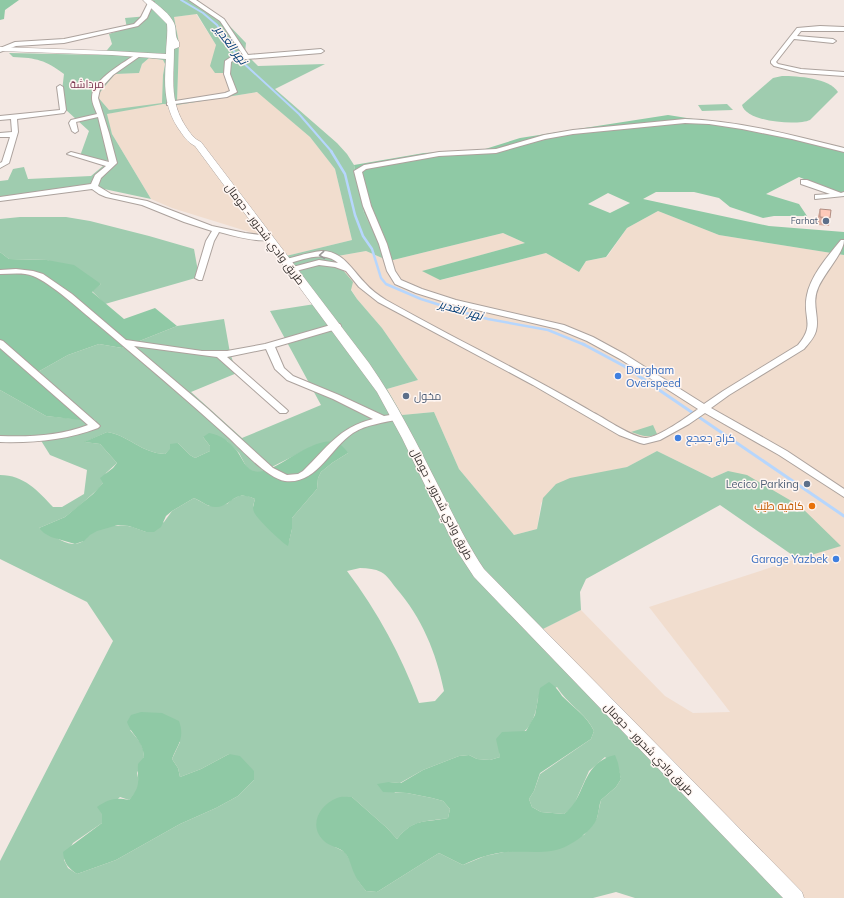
<svg xmlns="http://www.w3.org/2000/svg" width="844" height="898" viewBox="0 0 844 898" font-family="Mulish,Cairo,sans-serif">
<style>
.industrial{fill:#f1ddce}
.green{fill:#9fccaf;fill-rule:evenodd}
.forest{fill:#8fc9a5;fill-rule:evenodd}
.lines{fill:none;stroke-linecap:round;stroke-linejoin:round}
.stream-far2{stroke:#b6d6fd;stroke-width:2}
.stream-far1{stroke:#b6d6fd;stroke-width:2.5}
.stream{stroke:#b6d6fd;stroke-width:3}
.minor-casing{stroke:#aca29d;stroke-width:2}
.major-casing{stroke:#aca29d;stroke-width:1}
.minor{fill:#fff;fill-rule:evenodd}
.major{fill:#fff;fill-rule:evenodd}
.wall{fill:#daad9f}
.building{fill:#fdc9b9;stroke:#b18d82}
.oneway{stroke:#9a9897}
.service-dot{fill:#5c6f8a;stroke:#fff6f2;stroke-width:1.5}
.shop-dot{fill:#3f7fe0;stroke:#fff6f2;stroke-width:1.5}
.food-dot{fill:#e8710a;stroke:#fff6f2;stroke-width:1.5}
.labels{text-anchor:middle;stroke-width:3;stroke-linejoin:round;paint-order:stroke}
.far-service-label{font-size:9px;fill:#4e5e75;stroke:#fff6f2;text-anchor:end}
.far-quarter-label{font-size:11px;fill:#7a364f;stroke:#fff6f2}
.street-label{font-size:11px;fill:#36312f;stroke:#fff6f2}
.shop-label{font-size:11px;fill:#366cbe;stroke:#fff6f2;text-anchor:start}
.service-label{font-size:11px;fill:#4e5e75;stroke:#fff6f2;text-anchor:start}
.food-label{font-size:11px;fill:#c56008;stroke:#fff6f2;text-anchor:end}
.water-label{font-size:12px;font-style:italic;fill:#074078;stroke:#fff6f2}
</style>
<rect width="100%" height="100%" fill="#f3e8e3"/>
<g class="industrial">
<path d="M196 14 216 45 223 73 232 89 230 94 177 102 179 43 174 17Z"/>
<path d="M149 58 163 60 165 64 163 75V104L177 105 258 92 310 137 335 169 352 240 286 256 275 240 172 208 151 199 112 134 106 114 143 107 109 110 97 96 115 74 139 73 142 64Z"/>
<path d="M658 211 719 235 844 255V898H799L567 660 543 629 581 610 665 696 693 713 730 712 649 607 840 545 728 471 712 478 657 451 627 467 563 481 541 503 537 529 514 535 459 469 434 412 402 415 387 389 418 380 382 328 357 299 332 257 366 251 389 261 503 233 525 243 423 271 441 280 546 253 579 272 586 261 607 257 627 228Z"/>
</g>
<g class="green">
<path d="M152 0H195L223 19 246 43 245 53 258 66 325 64 275 89 337 143 347 154 354 165 364 213 389 261 366 251 332 257 353 282 351 290 357 299 382 328 418 380 387 389 402 415 434 412 459 469 514 535 537 529 543 498 556 484 570 478 627 467 657 451 712 478 728 471 747 475 800 506 841 546 798 559 720 505 586 579 580 592 581 610 543 629 567 660 799 898H635L616 892 593 898H0V861L113 641 87 602 0 559V475C24 475 38 491 53 507H62L84 494 87 470 50 455 40 439 0 436V390L46 416 96 421 36 373 68 355 99 344 122 348 177 326 224 319 230 353 237 373 191 392 242 438 321 405 270 311 315 304 286 256 352 240 335 169 310 137 257 92 177 105 163 104 107 114 112 134 151 199 90 186 0 197V181L8 180 13 169 24 167 28 179 91 176 109 161 80 156 89 131 65 109 62 91 64 74C45 60 37 58 13 57L9 53 103 55 112 44 109 34 127 28 125 18 148 16 155 3ZM197 14 216 45 210 66 215 73H223L232 89 230 94 177 102 179 43 174 17ZM149 58 163 60 165 64 163 75 162 103 109 110 97 96 115 74 139 73 142 64ZM107 432C128 435 141 453 165 454L178 443 190 455 195 458 210 451V446L203 437 227 441 239 453 247 468 253 472H262L313 446 348 453 332 463 321 472 318 478 317 489 292 518V529L289 541 253 506 255 499 248 496H239L231 500 227 504 209 506 194 498 172 511 164 522 146 532C140 530 134 527 128 526 117 524 98 527 89 535 85 540 81 544 73 544 61 543 50 533 39 528L65 517 79 506 98 489 103 483 106 473 117 463 100 444 85 442ZM360 568C368 568 375 569 381 572 388 576 391 582 396 588 422 618 436 652 444 691L435 701 419 703C401 655 378 612 347 571ZM557 687C567 704 586 713 594 731L591 739 540 774 534 791 529 799 532 807 541 812 564 814 573 807 589 771 605 757 619 771 621 779 616 787 601 800 597 818 584 835 485 856 463 865 439 853 377 892 366 891 359 882 351 862 345 852 335 847 352 797 387 828 397 839C413 819 425 822 448 818L450 809 443 801 432 798 407 793H395L389 782 400 783 423 770 459 756 469 755 477 759 490 760 500 757 499 748C524 733 534 730 538 698ZM130 730 180 742 172 759 178 768 180 777 201 769 229 754 254 780 238 796 216 808 180 824 116 860 77 874 68 868 64 860 73 843 102 823V814L120 797 129 800 137 791 139 782 137 773 144 757 143 749 140 742Z"/>
<path d="M782 76C798 76 829 78 838 92L810 120C797 126 746 122 742 105L773 78Z"/>
<path d="M727 104 733 110 702 111 698 105Z"/>
<path d="M20 217H66L90 221 149 236 194 249 199 277 105 304 92 291 101 284 47 260 9 259 0 252V219Z"/>
<path d="M653 425 657 434C648 439 641 435 631 432Z"/>
</g>
<g class="forest">
<path d="M0 0H19L5 10 4 19 0 20Z"/>
<path d="M668 115 768 131 844 148V194H841L799 177 766 194 799 204 807 216H774L763 218 730 207 719 198 694 192H656L643 199 769 226 844 232V255L719 235 658 211 627 228 606 257 586 261 579 272 546 253 440 280 422 271 525 243 503 233 389 261 364 213 354 165 424 153 482 150 520 138ZM608 193 630 203 610 213 588 204Z"/>
<path d="M0 252 9 259 47 260 74 265 101 284 92 292 124 319 155 308 177 326 122 348 99 344 68 355 36 373 97 422 46 416 0 390Z"/>
<path d="M107 432C128 435 141 453 165 454L170 449V444L178 443 190 455 195 458 210 451V446L203 437 209 433C221 435 229 441 237 451 244 461 247 475 263 471 283 467 318 432 339 444 343 446 346 450 348 453L332 463 321 472 318 478 317 489 292 518V529L288 546C281 542 256 518 254 512 252 508 254 503 255 499 233 489 233 506 217 507 209 508 201 501 194 498L172 511 166 516 161 527 154 532H146L129 526 118 525 97 531 90 535 84 541 75 544 51 537 44 533 39 528 65 517 93 494 103 483 100 478 113 468 117 463 100 444 84 442Z"/>
<path d="M549 682C555 686 558 690 562 696 574 708 587 716 594 731L591 739 540 773 534 791 529 799 532 807 541 812 564 814C587 797 580 763 615 755L618 763 621 779 616 787 601 800C599 805 599 812 597 818 592 832 566 850 551 851 537 853 522 851 507 852 492 853 477 858 463 865L439 853 377 892 366 891C361 885 357 880 354 873 351 866 350 859 345 853 340 847 330 847 324 841 308 826 319 805 337 798 341 796 348 797 352 797L387 828 397 839C414 818 423 823 448 818L450 809 443 801 432 798 407 793 383 792 377 784 389 782 401 783 423 770 459 756 469 755 477 759 490 760 500 757 496 739 502 732 526 731 535 715 540 688Z"/>
<path d="M141 712 162 713 179 721C185 738 178 744 172 759L178 768 180 777 201 769 229 754 240 756 254 771V780L238 796 216 808 180 824 116 860 77 874C68 868 64 863 63 852L102 823V814L97 807C108 799 116 797 129 800 142 785 137 782 138 764L144 757C143 740 132 736 127 722L131 715Z"/>
</g>
<g class="lines">
<path class="stream-far2" d="M181 0 203 13 217 25 239 59 299 114 332 152"/>
<path class="stream-far1" d="M331 151 345 174 355 215 363 236 372 249 381 278 386 284 421 299 462 312 488 319 548 330 585 345"/>
<path class="stream" d="M583 344 624 366 844 516"/>
<g class="minor-casing">
<g id="minor">
<path d="M189 0H196L224 19 248 55 321 49 324 51 321 53 234 60 231 62 230 74 237 92 227 97 167 105V103L169 102 225 93 230 91 224 74 225 61 231 57 243 55 220 21Z"/>
<path d="M149 1 154 2 147 18 138 26 64 43 16 46 0 52V48L15 42 64 39 134 24 141 17Z"/>
<path d="M820 26 844 27V31H801L797 36 833 39 836 41 833 43 794 39 776 62 778 64 801 69 844 72V76L801 73 774 66 771 63V61L797 28Z"/>
<path d="M138 53 143 54 113 75 100 89 98 98 109 133 117 163 101 178 98 186 111 194 147 201 212 226 245 233 269 236 273 238C265 245 230 235 219 232L214 241 202 280H199L195 278 206 241 212 231 184 222 142 205 106 197 99 194 92 189 0 201V197L91 184 95 175 106 166 67 154 71 152 109 162 98 117 76 122 78 131 75 133 72 131 69 123 71 120 97 114C95 109 92 103 92 98 91 80 125 62 138 53Z"/>
<path d="M60 85 63 87 66 110 64 113 17 119 18 132 9 163 0 168V163L2 162 10 137H0V133L12 132 11 119 0 120V116L60 110 57 87Z"/>
<path d="M685 119C739 121 792 135 844 148V152L792 139 742 129 709 124 685 123 573 134 545 139 496 153 439 156 366 169 362 172 371 206 387 244 395 271 401 280 422 289 456 300 564 325 593 337 626 355 704 404 723 391 798 345C816 324 802 318 807 295 811 275 828 256 841 240H844C844 253 824 273 818 288 811 304 820 317 816 331 814 338 809 343 804 349L729 395 711 408 787 451 844 489V497L779 455 705 413 689 424 660 440 644 444 640 443 619 435 533 385 378 302 359 287 346 271 335 267 319 265 292 272 288 270 289 268 319 260 338 263C323 250 303 260 286 264L282 262 283 260C296 257 309 252 322 251 343 251 352 270 365 283 371 290 378 295 386 300 455 339 526 373 594 413 606 419 633 438 646 438 659 437 687 417 698 409L620 359 587 341 558 329 451 304 416 293 395 284 387 271 379 244 363 206 354 171 364 165 439 152 496 149 544 135 573 130Z"/>
<path d="M801 180H807L841 193 844 192V196L815 199V195L830 194 801 184Z"/>
<path d="M16 269 33 271 43 274 72 294 126 340 202 351H227L265 344 334 324H340L341 326 340 328 275 347 284 368 293 376 339 395 384 416 396 414 401 417 399 419C384 423 367 424 353 433 330 448 317 485 285 481 268 479 241 449 228 437 185 398 140 360 96 323 80 310 51 283 33 276 23 272 11 274 0 274V270ZM134 346 217 357 280 413H286L288 411 286 409 227 357 266 349 275 369 287 380 333 399 373 419C338 428 328 447 303 471L298 474 287 475 273 468 207 408Z"/>
<path d="M0 340 3 341 98 424 100 426 98 428C66 440 34 443 0 442V436C30 437 60 436 88 425L0 348Z"/>
</g>
</g>
<g class="major-casing">
<path id="major" d="M143 0H151C159 6 170 14 174 23 177 30 174 36 179 42V47L174 49C174 79 169 101 186 127 190 133 194 139 201 142L369 363C397 403 418 446 440 489 454 516 467 544 484 569L802 892 804 898H783L474 577 457 551 402 438 377 392 195 146C187 142 183 135 178 128 164 106 164 85 166 59L112 55 0 51V47L112 51 166 54C166 44 168 35 167 24Z"/>
</g>
<use href="#minor" class="minor"/>
<use href="#major" class="major"/>
</g>
<path class="wall" d="M820 209 830 218 829 226 818 225V216Z"/>
<path class="building" d="M820 209 831 210 830 218 820 217Z"/>
<defs><path id="oneway-chevron" d="M-2-3.5L2.5 0L-2 3.5" fill="none" stroke-width="1.6" stroke-linecap="round" stroke-linejoin="round"/></defs>
<use class="oneway" href="#oneway-chevron" transform="translate(322 255) rotate(175)"/>
<g class="service-dot">
<circle cx="826" cy="221" r="4"/>
<circle cx="406" cy="396" r="4"/>
<circle cx="807" cy="484" r="4"/>
</g>
<g class="shop-dot">
<circle cx="618" cy="376" r="4"/>
<circle cx="678" cy="438" r="4"/>
<circle cx="836" cy="559" r="4"/>
</g>
<circle class="food-dot" cx="812" cy="506" r="4"/>
<g class="labels">
<g class="far-service-label">
<text x="818" y="224">Farhat</text>
</g>
<g class="far-quarter-label">
<text x="87" y="88">مرداشة</text>
</g>
<g class="street-label">
<text transform="translate(265 234) rotate(53)" y="4">طريق وادي شحرور - حومال</text>
<text transform="translate(442 504) rotate(63)" y="4">طريق وادي شحرور - حومال</text>
<text transform="translate(649 749) rotate(46)" y="4">طريق وادي شحرور - حومال</text>
</g>
<g class="shop-label">
<text x="626" y="374">Dargham<tspan x="626" dy="13">Overspeed</tspan></text>
<text x="686" y="442">كراج جعجع</text>
<text x="828" y="563" text-anchor="end">Garage Yazbek</text>
</g>
<g class="service-label">
<text x="414" y="400">مخول</text>
<text x="799" y="488" text-anchor="end">Lecico Parking</text>
</g>
<g class="food-label">
<text x="804" y="510">كافيه طيّب</text>
</g>
<g class="water-label">
<text transform="translate(231 45) rotate(53)" y="4">نهر الغدير</text>
<text transform="translate(461 310) rotate(16)" y="4">نهر الغدير</text>
</g>
</g>
</svg>
